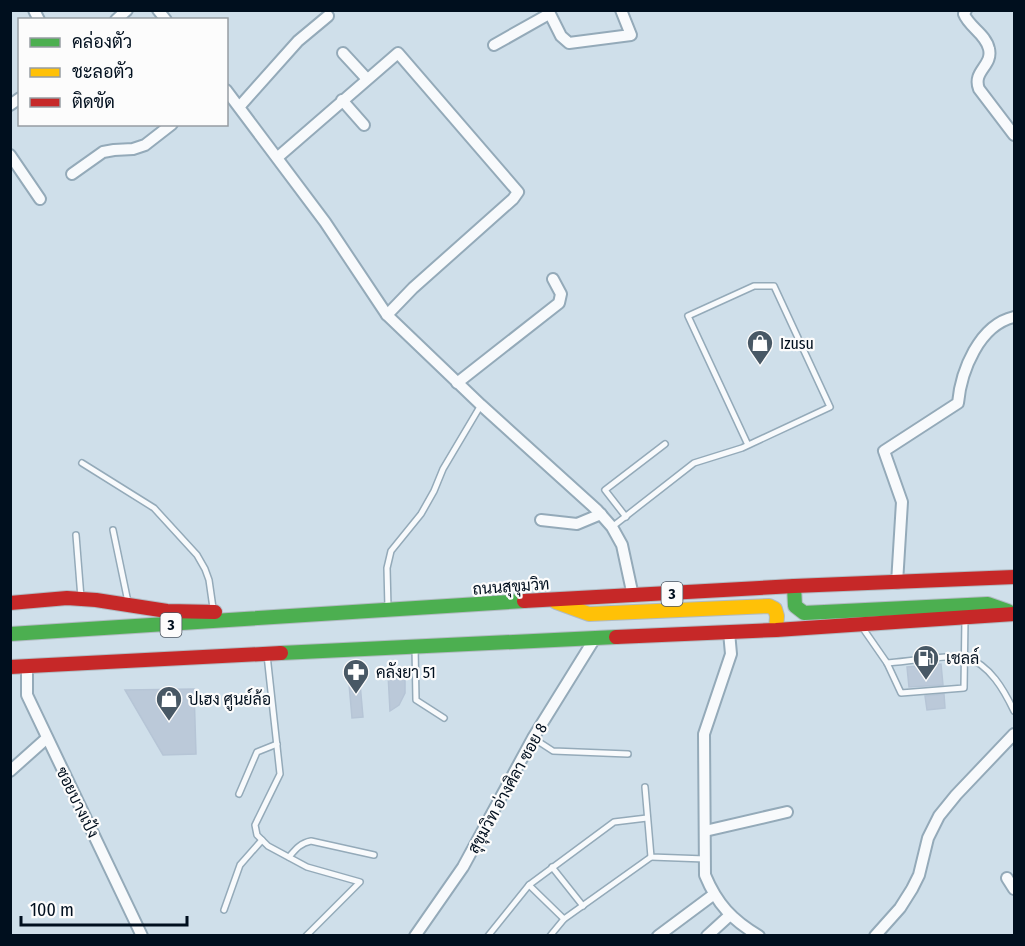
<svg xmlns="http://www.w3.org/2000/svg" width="1025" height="946" viewBox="0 0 1025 946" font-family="'Fira Sans Condensed',Sarabun,sans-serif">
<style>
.building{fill:#bbc9d9;stroke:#b6c5d6;stroke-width:1.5}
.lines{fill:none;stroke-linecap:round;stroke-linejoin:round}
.lane-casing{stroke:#94aab9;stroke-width:8}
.street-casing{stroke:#94aab9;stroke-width:14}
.fast-casing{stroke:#b1bbc2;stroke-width:16}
.slow-casing{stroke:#b1bbc2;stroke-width:16}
.jam-casing{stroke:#b1bbc2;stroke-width:16}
.lane{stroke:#f8fafc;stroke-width:5}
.street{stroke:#f8fafc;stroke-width:10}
.fast{stroke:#4caf50;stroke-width:14}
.slow{stroke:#ffc107;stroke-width:14}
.jam{stroke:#c62828;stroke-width:14}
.labels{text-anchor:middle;stroke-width:4.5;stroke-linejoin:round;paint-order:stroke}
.shield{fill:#fcfcfc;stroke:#4c5661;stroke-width:1.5}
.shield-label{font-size:15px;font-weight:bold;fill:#000f1e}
.poi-label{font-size:16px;fill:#000f1e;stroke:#fcfcfc;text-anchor:start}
.street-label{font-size:16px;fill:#000f1e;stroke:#fcfcfc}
</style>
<rect width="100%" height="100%" fill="#cfdfea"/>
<g class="building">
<path d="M941 664 943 685 909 687 907 667Z"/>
<path d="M348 672H359L363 717 352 718Z"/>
<path d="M405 673V693L399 705 390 711 388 674Z"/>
<path d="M194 689 196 754 163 755 125 690Z"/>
<path d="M944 694 945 708 927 710 925 696Z"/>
</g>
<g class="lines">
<g class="lane-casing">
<g id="lane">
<path d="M82 463 154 508 197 555 205 569 209 580 213 608"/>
<path d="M626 517 605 490 665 444"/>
<path d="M612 527 694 463 742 448 830 407 774 286H754L688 316 748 445"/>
<path d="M113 530 128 602"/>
<path d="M76 535 81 598"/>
<path d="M388 608 387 568 391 551 421 514 434 491 443 469 481 405"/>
<path d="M862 627 887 663 901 693 964 688 965 619"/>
<path d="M415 647 416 700 444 718"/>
<path d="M267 655 280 774 255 825 257 835 268 846 307 867 360 882 306 936"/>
<path d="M887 663C902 662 956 654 966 657 990 665 1004 690 1014 711"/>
<path d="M533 738 553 751 628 754"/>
<path d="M645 787 651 857 705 859"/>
<path d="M239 794 257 752 277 744"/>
<path d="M289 857C295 850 300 843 311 841L374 855"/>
<path d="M552 867 583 906"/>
<path d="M529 885 564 919"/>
<path d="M224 910 240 865 262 840"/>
<path d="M488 936 529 885 614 822 647 818"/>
<path d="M550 936 564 919 651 857"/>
</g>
</g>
<g class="street-casing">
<g id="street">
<path d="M34 10 39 20"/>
<path d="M158 10 166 20"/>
<path d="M548 10 561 36 569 43 631 35 621 10"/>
<path d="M966 10 964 14C969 27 986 34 989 49 993 66 972 71 979 89L1014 135"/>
<path d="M116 20 127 10"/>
<path d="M494 45 549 14"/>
<path d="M343 53 367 79"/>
<path d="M226 90 325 222 387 315 481 405 597 510 612 527 622 545 633 596"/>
<path d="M342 100 364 125"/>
<path d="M10 105 20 98"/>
<path d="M240 106 298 41 328 16"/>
<path d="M10 155 40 199"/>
<path d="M278 157 398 53 518 192 513 199 413 288 387 315"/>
<path d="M72 174 103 152 114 150 133 149 145 145 172 124"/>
<path d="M457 383 559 303 561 294 553 279"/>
<path d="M541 520 577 524 601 514"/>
<path d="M897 583 902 502 884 451 958 403C961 371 979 325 1014 317"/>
<path d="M729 632 731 654 704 734 705 875C717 904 732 920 759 936"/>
<path d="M27 666V695L142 936"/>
<path d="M10 771 47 738"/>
<path d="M705 831 787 812"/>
<path d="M1007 878 1014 889"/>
<path d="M415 936 463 867 533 738 595 638"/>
<path d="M658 936 713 895"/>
<path d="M707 936 730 915"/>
<path d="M875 936 900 908 912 889 919 875 928 838 939 816 956 795 1014 734"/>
</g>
</g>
<g class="fast-casing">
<g id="fast">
<path d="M794 586 795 606 804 613 988 604 1008 611"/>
<path d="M10 634 524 601"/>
<path d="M281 653 616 637"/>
</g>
</g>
<g class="slow-casing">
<path id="slow" d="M556 602 589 614 769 606 775 609 777 616 776 630"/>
</g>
<g class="jam-casing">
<g id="jam">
<path d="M524 601 794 586 1014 577"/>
<path d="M10 603 67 598 96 600 167 611 215 612"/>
<path d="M616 637 776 630 1014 614"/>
<path d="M10 667 281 653"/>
</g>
</g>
<use href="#lane" class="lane"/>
<use href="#street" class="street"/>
<use href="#fast" class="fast"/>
<use href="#slow" class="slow"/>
<use href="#jam" class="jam"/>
</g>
<defs>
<g id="shop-pin" transform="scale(1.35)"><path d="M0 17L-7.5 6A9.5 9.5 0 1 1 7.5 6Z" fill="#485865" stroke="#fcfcfc"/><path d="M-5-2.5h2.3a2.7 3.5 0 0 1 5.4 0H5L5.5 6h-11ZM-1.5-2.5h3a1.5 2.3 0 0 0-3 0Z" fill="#fff"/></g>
<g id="fuel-pin" transform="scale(1.35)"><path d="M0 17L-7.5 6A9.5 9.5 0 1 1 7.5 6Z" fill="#485865" stroke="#fcfcfc"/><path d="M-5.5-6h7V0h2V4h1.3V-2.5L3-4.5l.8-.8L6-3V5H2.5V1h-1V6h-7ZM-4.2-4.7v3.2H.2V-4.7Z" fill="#fff"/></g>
<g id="pharmacy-pin" transform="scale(1.35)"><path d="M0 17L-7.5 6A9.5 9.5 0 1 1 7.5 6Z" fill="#485865" stroke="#fcfcfc"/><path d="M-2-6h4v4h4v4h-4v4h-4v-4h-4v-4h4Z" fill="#fff"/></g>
</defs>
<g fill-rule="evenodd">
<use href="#shop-pin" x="760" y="343"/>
<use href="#fuel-pin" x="926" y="658"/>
<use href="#pharmacy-pin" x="356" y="672"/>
<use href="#shop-pin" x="169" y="699"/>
</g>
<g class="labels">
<g class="shield">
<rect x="661.5" y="582" width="21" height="24" rx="4.5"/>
<rect x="160.5" y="613" width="21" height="24" rx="4.5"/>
</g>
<g class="shield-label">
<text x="672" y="599">3</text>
<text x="171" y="630">3</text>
</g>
<g class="poi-label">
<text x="780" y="349">Izusu</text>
<text x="946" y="664">เชลล์</text>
<text x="376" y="678">คลังยา 51</text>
<text x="188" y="705">ปเฮง ศูนย์ล้อ</text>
</g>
<g class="street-label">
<text transform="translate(511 586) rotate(-4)" y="6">ถนนสุขุมวิท</text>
<text transform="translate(507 788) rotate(-61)" y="6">สุขุมวิท อ่างศิลา ซอย 8</text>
<text transform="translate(78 802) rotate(64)" y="6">ซอยบางเป้ง</text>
</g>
</g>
<rect width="1025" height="946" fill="none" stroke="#000f1e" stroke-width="24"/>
<rect x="18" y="18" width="210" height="108" fill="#fcfcfc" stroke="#979da3" stroke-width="1.5"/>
<rect x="30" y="38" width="30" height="9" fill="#4caf50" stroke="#979da3" stroke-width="1.5"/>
<text x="72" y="48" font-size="18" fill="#000f1e">คล่องตัว</text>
<rect x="30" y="68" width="30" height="9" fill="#ffc107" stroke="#979da3" stroke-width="1.5"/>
<text x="72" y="78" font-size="18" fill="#000f1e">ชะลอตัว</text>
<rect x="30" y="98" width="30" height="9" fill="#c62828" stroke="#979da3" stroke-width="1.5"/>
<text x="72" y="108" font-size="18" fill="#000f1e">ติดขัด</text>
<path d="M21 916v9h166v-9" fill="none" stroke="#000f1e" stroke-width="3"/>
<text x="30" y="916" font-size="18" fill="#000f1e" stroke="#fcfcfc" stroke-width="4.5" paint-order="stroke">100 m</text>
</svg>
